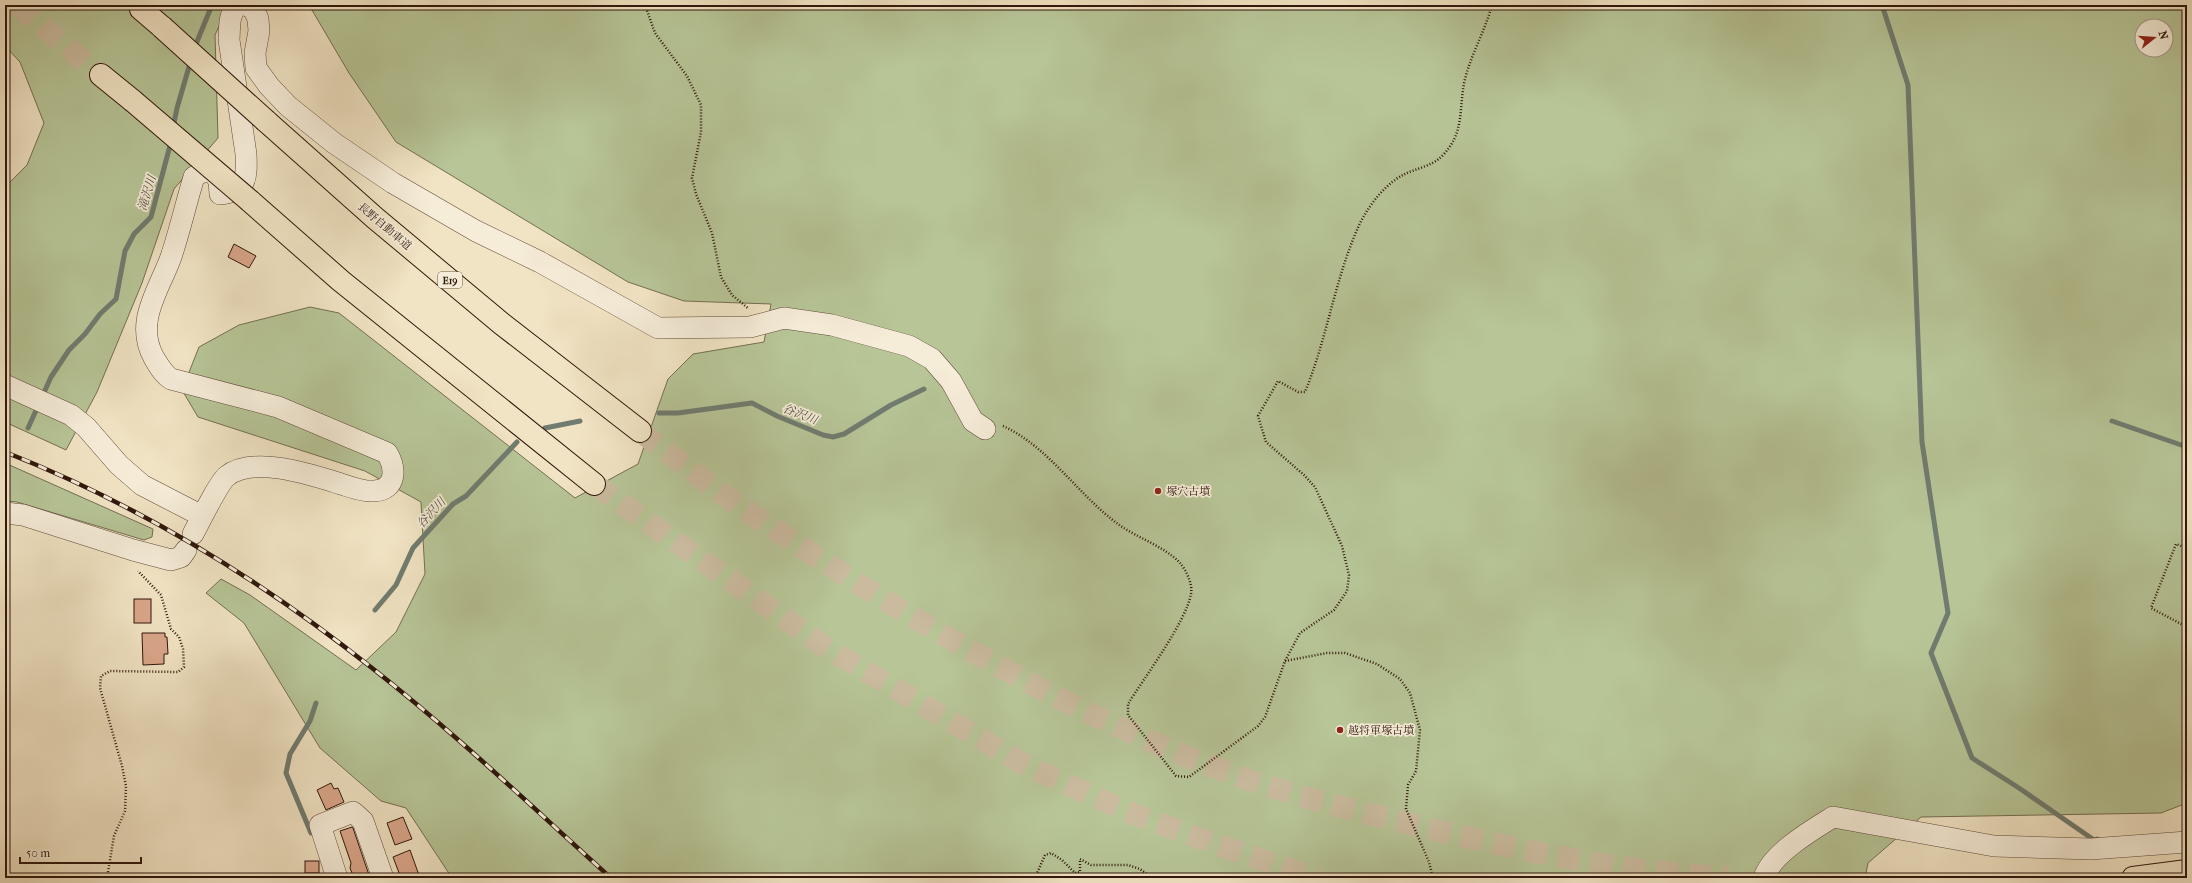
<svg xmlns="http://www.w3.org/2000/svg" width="2192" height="883" viewBox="0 0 2192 883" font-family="'IM FELL French Canon','Noto Serif JP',serif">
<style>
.green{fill:#b7c597;stroke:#746e52;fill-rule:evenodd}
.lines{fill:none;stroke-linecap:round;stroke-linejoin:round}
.stream{stroke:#707c70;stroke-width:5}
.building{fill:#dba78c;stroke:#30170c}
.highway-tunnel{stroke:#cabb9f;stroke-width:22;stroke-dasharray:22 11;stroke-linecap:butt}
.minor-casing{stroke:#604a3a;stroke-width:22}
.highway-casing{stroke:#30170c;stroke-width:24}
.path{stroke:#30170c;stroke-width:2.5;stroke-dasharray:1 2;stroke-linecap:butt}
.minor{stroke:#f6edd9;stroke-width:21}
.highway{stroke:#f1e4c4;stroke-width:22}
.rail-casing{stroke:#30170c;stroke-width:4.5}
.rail{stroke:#f6edd9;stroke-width:3;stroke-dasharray:9;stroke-linecap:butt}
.highway-bridge-casing{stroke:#30170c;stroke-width:24;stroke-linecap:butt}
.highway-bridge{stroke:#f1e4c4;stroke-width:22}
.poi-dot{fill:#8f2418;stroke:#f6edd9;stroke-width:1.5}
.labels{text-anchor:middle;stroke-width:3.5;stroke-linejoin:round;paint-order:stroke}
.shield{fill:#f6edd9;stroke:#6b574a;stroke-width:1}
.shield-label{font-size:10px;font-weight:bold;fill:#30170c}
.street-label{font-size:11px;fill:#30170c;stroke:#f6edd9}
.poi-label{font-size:11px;fill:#30170c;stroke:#f6edd9;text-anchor:start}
.water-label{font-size:12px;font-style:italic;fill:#555246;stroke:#f6edd9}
</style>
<rect width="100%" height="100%" fill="#f1e4c4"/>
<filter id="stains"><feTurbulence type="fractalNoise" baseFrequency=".005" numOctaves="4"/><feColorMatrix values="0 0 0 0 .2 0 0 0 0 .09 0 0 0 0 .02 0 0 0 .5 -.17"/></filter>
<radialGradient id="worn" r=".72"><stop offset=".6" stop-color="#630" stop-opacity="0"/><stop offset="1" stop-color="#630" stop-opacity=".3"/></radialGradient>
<g class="green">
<path d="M5 5H229L215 35 218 138 174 189 142 283 97 392 66 450 5 422V187L27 165 44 123 20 62 5 46Z"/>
<path d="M309 5H2187V803L2161 813 1921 817 1868 863 1865 878H452L406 808 381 801 320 748 244 623 206 593 221 579 250 595 356 670 396 632 425 574 421 502 365 471 198 417 182 390 199 347 239 325 310 307 339 313 575 498 638 464 668 379 693 354 764 342 771 304 684 301 628 282 396 142 349 73ZM2142 26H2166V50H2142Z"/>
<path d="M5 463 153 529 152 537 144 540 17 502 5 501Z"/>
</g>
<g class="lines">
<g class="stream">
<path d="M1882 5 1908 85 1922 442 1948 613 1931 653 1972 758 2019 788 2094 840 2097 839"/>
<path d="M194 49 212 5"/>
<path d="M173 128 177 108 191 60"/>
<path d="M42 397 51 377 69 350 85 334 100 314 116 299 125 251 134 234 151 217 171 142"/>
<path d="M659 413H678L752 403 777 416 823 435 833 437 844 434 891 405 924 389"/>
<path d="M2112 421 2187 447"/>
<path d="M28 428 39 404"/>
<path d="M545 428 580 421"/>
<path d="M375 610 396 585 413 548 453 504 466 496 517 442"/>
<path d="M311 833 286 773 290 754 310 721 316 703"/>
</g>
</g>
<g class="building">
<path d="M234 244 256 256 249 268 228 257Z"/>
<rect x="134" y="599" width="17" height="24"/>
<path d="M142 633H165V637H167L168 654H164V664L143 665Z"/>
<path d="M331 783 334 789 338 788 344 802 326 810 317 790Z"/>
<path d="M403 817 412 839 395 845 387 823Z"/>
<path d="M352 827 353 828 370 878H354L350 868 351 863 340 831Z"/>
<path d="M410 850 420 878H401L393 857Z"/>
<rect x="305" y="861" width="14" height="12"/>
</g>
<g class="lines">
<g class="highway-tunnel">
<path d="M17 5 101 75"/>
<path d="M640 431C678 460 716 491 756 517 906 617 1071 717 1241 777 1288 794 1337 806 1386 818 1463 837 1541 855 1621 867 1656 872 1692 874 1728 878"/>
<path d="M594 484 828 649 1027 766 1126 811 1224 847 1316 878"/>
</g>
<g class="minor-casing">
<g id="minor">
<path d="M247 5 254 10 258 19 259 31 255 53 256 68 269 86 288 106 334 143 393 183 476 231 540 262 658 328 750 327 784 318 832 325 909 346 932 359 951 381 973 421 985 429"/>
<path d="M5 385 71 415 86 427 119 465 142 485 202 516"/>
<path d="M5 513 23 515 133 550 171 560 181 557 186 550"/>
<path d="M193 534C199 523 219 482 227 476 254 455 312 475 341 484 351 487 363 492 374 491 397 490 396 468 387 453L278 407 171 379C163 374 159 366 154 358 134 322 159 290 171 257 180 230 186 203 194 177L203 171 214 173 219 181 220 194C247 192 247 177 246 154L229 40C230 27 228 16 237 6L242 5"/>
<path d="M337 878 320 825 353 812 363 821 383 878"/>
<path d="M1764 878C1771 854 1812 830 1833 817L1994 846 2091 849 2187 842"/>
</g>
</g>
<g class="highway-casing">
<g id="highway">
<path d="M141 9 162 27"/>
<path d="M101 75 133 101"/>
<path d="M266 121 375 218 502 324 640 431"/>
<path d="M250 201 341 281 594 484"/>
<path d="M2133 878 2187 871"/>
</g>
</g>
<g class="path">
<path d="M645 5 655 33 687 76 701 105V132L692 178 696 194 712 233 721 277 732 295 749 309"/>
<path d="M1003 426C1049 447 1078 495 1118 524 1137 538 1164 546 1180 563 1186 570 1193 584 1191 594 1186 622 1144 678 1128 704V715L1176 776 1189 777 1258 726 1265 717 1285 661 1300 633 1334 610 1347 591 1349 575 1342 546 1315 487 1304 475 1266 442 1258 416 1278 381 1298 392H1305C1324 346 1332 297 1349 250 1354 237 1359 223 1367 211 1375 198 1389 182 1403 175 1414 169 1432 166 1441 157 1466 133 1458 108 1465 79 1472 52 1485 31 1492 5"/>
<path d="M2187 548 2176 544 2151 608 2185 626 2187 634"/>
<path d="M1285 661 1327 653H1345L1377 664 1400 679 1410 693 1420 730 1416 771 1408 785 1406 809 1429 862 1433 878"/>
<path d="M107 878 114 836 125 811 126 786 122 766 100 688 101 676 110 671 178 672 184 667 183 649 179 637 171 629 161 595 138 571"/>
<path d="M957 878 958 876H962V878"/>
<path d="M1035 878 1045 855 1051 853 1062 860 1075 873 1080 872V859L1091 865H1128L1140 869 1152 878"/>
</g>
<use href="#minor" class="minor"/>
<use href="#highway" class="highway"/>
<g class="rail-casing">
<path id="rail" d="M5 452C137 504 261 580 372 668 455 733 532 807 611 878"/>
</g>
<use href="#rail" class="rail"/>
<g class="highway-bridge-casing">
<g id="highway-bridge">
<path d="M162 27 266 121"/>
<path d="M133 101 250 201"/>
</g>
</g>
<use href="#highway-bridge" class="highway-bridge"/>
</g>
<g class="poi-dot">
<circle cx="1158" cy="491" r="4"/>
<circle cx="1340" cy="730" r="4"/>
</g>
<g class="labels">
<rect class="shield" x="438" y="272" width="24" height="16" rx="3"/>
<g class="shield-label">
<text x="450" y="284">E19</text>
</g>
<g class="street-label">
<text transform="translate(385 226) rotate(40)" y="4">長野自動車道</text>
</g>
<g class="poi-label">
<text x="1166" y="495">塚穴古墳</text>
<text x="1348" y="734">越将軍塚古墳</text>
</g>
<g class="water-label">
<text transform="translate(147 193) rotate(-73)" y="4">滝沢川</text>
<text transform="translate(800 414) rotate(21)" y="4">谷沢川</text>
<text transform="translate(431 513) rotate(-47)" y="4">谷沢川</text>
</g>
</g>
<rect width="2192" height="883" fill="none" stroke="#f1e4c4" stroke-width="20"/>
<rect x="6" y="6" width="2180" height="871" fill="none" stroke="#30170c" stroke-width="2"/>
<rect x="10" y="10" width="2172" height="863" fill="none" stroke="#30170c"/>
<g transform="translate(2154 38) rotate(73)"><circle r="19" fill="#f6edd9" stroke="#a79787"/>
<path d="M0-3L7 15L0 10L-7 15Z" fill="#8f2418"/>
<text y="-6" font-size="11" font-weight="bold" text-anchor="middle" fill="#30170c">N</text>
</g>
<path d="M20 857v6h121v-6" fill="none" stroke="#30170c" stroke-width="2"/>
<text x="26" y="857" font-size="12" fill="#30170c" stroke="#f6edd9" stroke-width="3" paint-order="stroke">50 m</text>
<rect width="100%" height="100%" filter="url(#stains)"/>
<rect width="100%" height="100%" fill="url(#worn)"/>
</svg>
